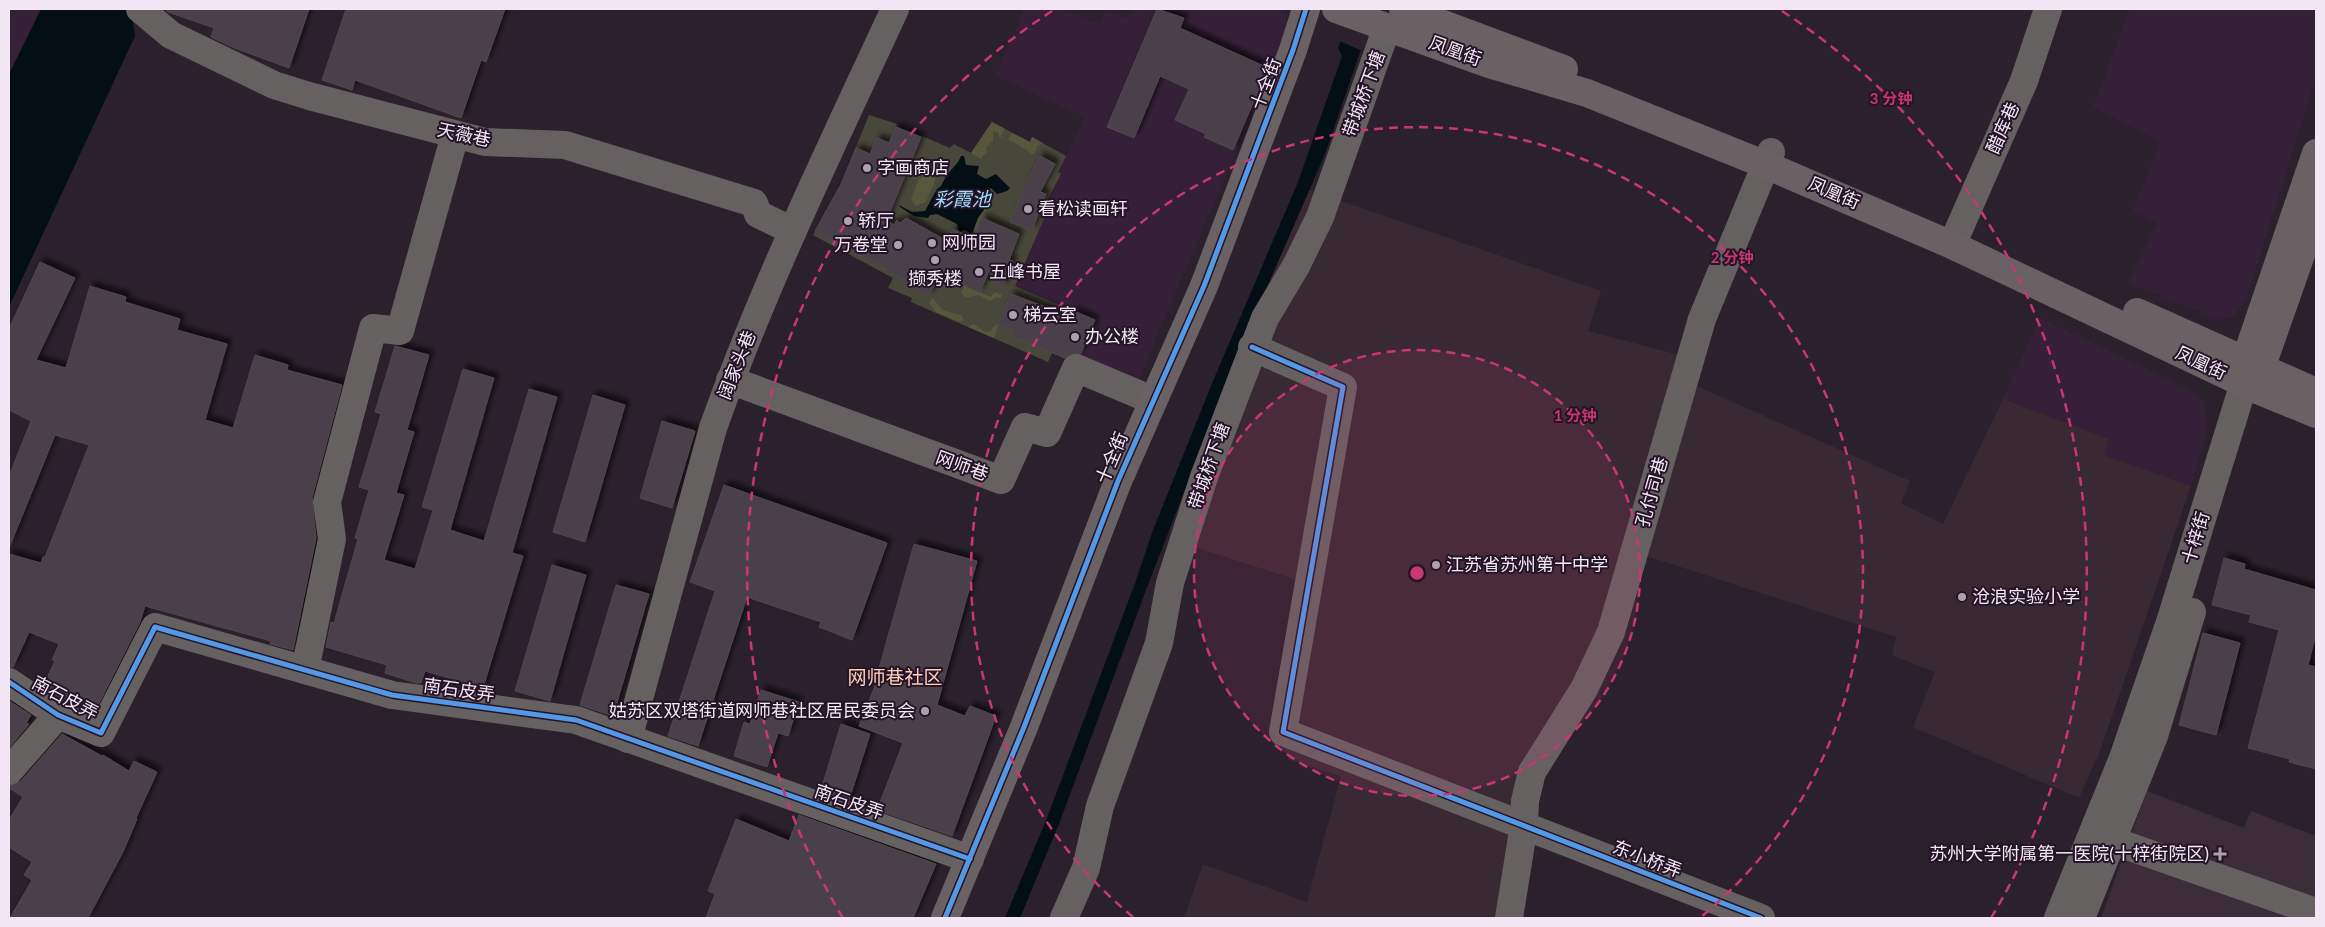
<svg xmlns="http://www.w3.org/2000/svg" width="2325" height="927" viewBox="0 0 2325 927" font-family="Lato,'Noto Sans SC',sans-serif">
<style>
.built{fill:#362039}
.education{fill:#392933}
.medical{fill:#3c2d39}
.green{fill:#48483a}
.forest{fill:#57573e}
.water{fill:#040f15}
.pier{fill:#2b212c}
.building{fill:#484049;stroke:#504750;filter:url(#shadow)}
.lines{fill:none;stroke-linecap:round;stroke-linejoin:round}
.minor{stroke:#666161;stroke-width:28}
.major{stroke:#696163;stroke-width:28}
.cycleway-casing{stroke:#251327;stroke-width:8}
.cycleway{stroke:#5399e6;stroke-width:5}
.ring{fill:none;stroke:#c93772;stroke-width:2.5;stroke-dasharray:9 6}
.poi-dot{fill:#ada1af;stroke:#251327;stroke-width:2}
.labels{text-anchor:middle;stroke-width:4;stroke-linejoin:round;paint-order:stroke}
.street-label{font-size:18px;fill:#f3e6f5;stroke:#251327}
.poi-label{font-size:18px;fill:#f3e6f5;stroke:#251327;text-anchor:start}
.water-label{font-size:19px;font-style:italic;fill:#9adff7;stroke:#251327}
.neighbourhood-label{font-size:19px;fill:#fdd0b8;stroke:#251327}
.centre{fill:#c93772;stroke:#251327;stroke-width:2.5}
.ring-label{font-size:15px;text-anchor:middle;font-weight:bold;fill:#c93772;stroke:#251327;stroke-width:4;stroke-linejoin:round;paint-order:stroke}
</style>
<defs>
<filter id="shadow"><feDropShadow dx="4.5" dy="-4.5" stdDeviation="2.5" flood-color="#0009"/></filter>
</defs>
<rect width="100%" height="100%" fill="#2b212c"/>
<g class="built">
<path d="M9 9H41L9 74Z"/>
<path d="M1024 9H1060L1099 25 1106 11 1129 19 1133 9H1283L1289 27 1135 387 1077 363 1094 320 1015 286 1046 214 1042 212 1061 174 1058 172 1085 117 996 76Z"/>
<path d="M2130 9H2316V76L2247 298 2234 316 2220 320 2128 283 2158 223 2132 212 2161 142 2093 107Z"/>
<path d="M2040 318 2189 389 2198 396 2204 403 2207 432 2191 486 2104 455 2109 439 2003 399Z"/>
</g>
<g class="education">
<path d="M1310 190 1601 291 1588 331 1679 355 1596 660 1516 800 1496 918H1184L1203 864 1307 902 1341 776 1290 760 1276 737 1316 586 1182 543 1258 304Z"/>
<path d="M1690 383 1910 481 1901 503 1943 524 2003 399 2109 439 2104 455 2191 486 2100 751 2079 798 1913 727 1935 672 1892 655 1896 637 1647 556Z"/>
</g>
<path class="medical" d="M2147 791 2244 828 2251 811 2316 836V918H2101Z"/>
<path class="green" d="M869 115 897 124 896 127 921 137 922 136 950 148 954 144 971 153 992 122 1030 142 1032 137 1066 156 1058 172 1061 174 1042 211 1046 214 1015 286 1095 320 1077 363 1052 353 1048 362 911 302 912 298 888 288 893 278 813 235 841 184Z"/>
<g class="forest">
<path d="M992 122 1005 129 1001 136 1008 140 1012 133 1030 142 1032 137 1042 143 1037 146 1035 153 1032 154 1014 142 999 137 998 133 993 131V140L986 147 987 153 982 156V159L971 153Z"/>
<path d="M930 173 935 175V181L926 202 916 206 911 199 919 179Z"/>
<path d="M991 200 984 214 993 223 982 218 973 239 959 232 964 230 973 233 978 218Z"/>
<path d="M964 286 991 297 994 292 1002 295 1001 298 996 297 990 301 979 295 966 298 961 293Z"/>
<path d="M933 298 942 310 961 315 964 320 959 322 936 312 929 303Z"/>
<path d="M974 324 985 332 990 331 997 324 998 325 994 338 968 327Z"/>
</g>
<g class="water">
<path d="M41 9H131L135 36 9 307V74Z"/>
<path d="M1353 9H1375L1325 154 1234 363 1146 590 1059 824 1020 918H1005L1047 818 1134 586 1153 530 1213 381 1298 182 1342 56 1338 48Z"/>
<path d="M961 156H964L966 165 979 166 977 174 986 179 996 174 1010 188 1007 191 997 194 991 188 986 191 991 200 978 218 972 234 964 230 959 232 957 224 937 214 930 215 928 218 914 216 900 207 899 205 912 212 925 211 937 189 941 186 946 176 958 162Z"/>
</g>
<path class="pier" d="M1350 9H1377L1363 51 1339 41Z"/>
<g class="building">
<path d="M165 9H309L289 68 232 47 211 37 214 28 168 12Z"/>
<path d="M346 9H505L486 62 481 60 461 118 355 80 352 90 322 80Z"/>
<path d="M1157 9 1184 18 1180 28 1268 68 1233 150 1204 137 1206 134 1175 120 1189 89 1160 76 1134 138 1107 127Z"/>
<path d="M896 127 921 137 886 221 894 225 897 220 900 223 906 218 947 241 953 229 973 239 982 218 1019 234 1009 260 1013 261 1002 288 989 270 980 292 941 274 928 296 902 282 904 279 815 231 841 184 856 148 870 154 877 138 889 143Z"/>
<path d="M1040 156 1055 164 1040 192 1046 194 1032 230 1010 222 1027 180Z"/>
<path d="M40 262 75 278 36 360 66 368 90 286 126 297 125 302 180 319 177 330 227 344 205 420 233 428 255 355 288 365 287 370 342 385 312 498 316 538 293 650 270 644 271 641 145 606 140 622 94 713 65 701 43 686 55 661 52 660 59 644 29 632 13 667H9V554L41 563 43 557H45L89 445 55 435 9 548V476L31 421 9 410V329Z"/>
<path d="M1011 294 1072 317 1074 311 1095 320 1081 353H1074L1065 358 1012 336 1014 331 998 325Z"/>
<path d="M395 346 429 355 407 430 414 432 396 493 404 495 384 560 415 569 433 510 422 507 463 369 494 378 450 530 484 541 529 389 557 397 512 553 523 556 483 688 425 671 421 683H416L385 673 387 665 326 647 331 622 334 623 358 539 355 538 369 490 359 487 381 414 375 412Z"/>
<path d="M593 395 625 405 585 542 553 532Z"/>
<path d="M662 421 695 431 672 508 640 498Z"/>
<path d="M724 485 887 543 852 640 819 627 821 622 747 597 698 746 668 736 715 591 690 582Z"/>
<path d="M914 544 977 561 937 705 965 716 970 706 996 716 952 836 877 810 903 743 859 726 880 673 878 672Z"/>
<path d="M2224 558 2245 564 2244 569 2316 590V634L2308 665 2316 667V769L2289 762 2290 759 2248 748 2279 630 2249 622 2251 615 2212 605Z"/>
<path d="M552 565 586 575 550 701 515 691Z"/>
<path d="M616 585 649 594 613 716 580 705Z"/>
<path d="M2203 633 2240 643 2216 735 2179 725Z"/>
<path d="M761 690 799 702 788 736 778 733 767 767 734 756 744 722 750 724Z"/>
<path d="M9 701 31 715 26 723 29 724 9 748Z"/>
<path d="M841 724 870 734 849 800 821 790Z"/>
<path d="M62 734 102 756 103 755 129 771 134 761 157 772 136 818 137 819 123 852 88 918H10L32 880 24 875 32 862 9 847V820L23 797 9 788V786L21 781Z"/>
<path d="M799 815 936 864 913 918H706L715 894 708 891 736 819 789 841Z"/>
</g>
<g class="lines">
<g class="minor">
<path d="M140 9 171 35 274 85 309 96 485 142 565 145 754 203 758 214 793 231"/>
<path d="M1952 245 2024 81 2048 9"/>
<path d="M1252 347 1343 387 1283 732 1761 918"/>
<path d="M730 380 1001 480 1025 427 1047 433 1076 368 1152 400"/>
<path d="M305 670 332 539 327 502 373 328 400 331 455 135"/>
<path d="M9 682 58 715 101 733 155 627 392 695 576 720 970 859"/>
<path d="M628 739 713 428C764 285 831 147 895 9"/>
<path d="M9 771 58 715"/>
<path d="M2096 835 2316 912"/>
<path d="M1064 918 1086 868 1100 806 1159 643 1170 583 1204 477 1265 318 1296 266 1320 217 1387 27"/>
<path d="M1509 918 1524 825 1525 801 1532 772 1584 689 1611 632 1702 319 1771 152"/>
<path d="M2058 918 2123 758 2171 619 2244 383"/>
<path d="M2081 918 2154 736 2192 612"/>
</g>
<g class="major">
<path d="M1336 9 1489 64 1587 93 1766 165 1952 245 2260 391 2316 414"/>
<path d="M1403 9 1564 69"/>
<path d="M2137 312 2316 392"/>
<path d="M2265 357 2316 212"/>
<path d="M2244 379 2245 361 2316 153"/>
<path d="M945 918 1024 727 1118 481 1204 286 1293 50 1306 9"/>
</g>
<g class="cycleway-casing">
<g id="cycleway">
<path d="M1252 347 1343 387 1283 732 1761 918"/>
<path d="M9 682 58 715 101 733 155 627 392 695 576 720 970 859"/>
<path d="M945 918 1024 727 1118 481 1204 286 1293 50 1306 9"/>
</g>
</g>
<use href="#cycleway" class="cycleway"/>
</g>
<circle cx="1417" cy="573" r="223" fill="#c93772" fill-opacity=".12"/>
<g class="ring">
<circle cx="1417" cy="573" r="223"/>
<path d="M1133 917A446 446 0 1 1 1701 917"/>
<path d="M843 918A670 670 0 0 1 1052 11M1782 11A670 670 0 0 1 1991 918"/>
</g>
<g class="poi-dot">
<circle cx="867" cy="168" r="5"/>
<circle cx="1028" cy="209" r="5"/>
<circle cx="848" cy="221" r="5"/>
<circle cx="932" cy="243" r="5"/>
<circle cx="898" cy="245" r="5"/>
<circle cx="935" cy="260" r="5"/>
<circle cx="979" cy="272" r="5"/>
<circle cx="1013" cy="315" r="5"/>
<circle cx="1075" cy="337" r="5"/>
<circle cx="1436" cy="565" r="5"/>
<circle cx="1962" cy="597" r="5"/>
<circle cx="925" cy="711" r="5"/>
<path d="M2217.5 846.5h5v5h5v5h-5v5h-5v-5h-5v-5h5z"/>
</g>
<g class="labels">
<g class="street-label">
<text transform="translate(1455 51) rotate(20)" y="6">凤凰街</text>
<text transform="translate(1266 84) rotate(-69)" y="6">十全街</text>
<text transform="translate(1364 94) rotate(-70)" y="6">带城桥下塘</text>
<text transform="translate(2003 128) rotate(-66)" y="6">醋库巷</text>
<text transform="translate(464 135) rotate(12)" y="6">天薇巷</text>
<text transform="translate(1834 193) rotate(23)" y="6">凤凰街</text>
<text transform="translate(2201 363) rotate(25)" y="6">凤凰街</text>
<text transform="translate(737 365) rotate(-68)" y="6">阔家头巷</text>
<text transform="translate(1112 458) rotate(-67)" y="6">十全街</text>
<text transform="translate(962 466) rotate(20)" y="6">网师巷</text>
<text transform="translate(1209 466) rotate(-71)" y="6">带城桥下塘</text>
<text transform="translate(1652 492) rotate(-74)" y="6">孔付司巷</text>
<text transform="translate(2196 538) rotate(-73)" y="6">十梓街</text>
<text transform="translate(459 690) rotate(8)" y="6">南石皮弄</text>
<text transform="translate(65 698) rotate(28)" y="6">南石皮弄</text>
<text transform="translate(849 802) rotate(19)" y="6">南石皮弄</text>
<text transform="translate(1647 859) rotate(21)" y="6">东小桥弄</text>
</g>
<g class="poi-label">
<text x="877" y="174">字画商店</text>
<text x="1038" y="215">看松读画轩</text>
<text x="858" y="227">轿厅</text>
<text x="942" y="249">网师园</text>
<text x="888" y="251" text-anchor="end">万卷堂</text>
<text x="989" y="278">五峰书屋</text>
<text x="935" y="285" text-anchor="middle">撷秀楼</text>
<text x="1023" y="321">梯云室</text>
<text x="1085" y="343">办公楼</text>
<text x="1446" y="571">江苏省苏州第十中学</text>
<text x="1972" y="603">沧浪实验小学</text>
<text x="915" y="717" text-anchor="end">姑苏区双塔街道网师巷社区居民委员会</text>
<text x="2209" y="860" text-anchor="end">苏州大学附属第一医院(十梓街院区)</text>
</g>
<g class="water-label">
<text x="962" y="206">彩霞池</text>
</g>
<g class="neighbourhood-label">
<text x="895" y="684">网师巷社区</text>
</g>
</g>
<circle cx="1417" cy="573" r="8" class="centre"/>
<g class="ring-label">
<text x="1891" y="104">3 分钟</text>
<text x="1732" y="263">2 分钟</text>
<text x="1575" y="421">1 分钟</text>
</g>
<rect width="2325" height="927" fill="none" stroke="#f3e6f5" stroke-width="20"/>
</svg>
